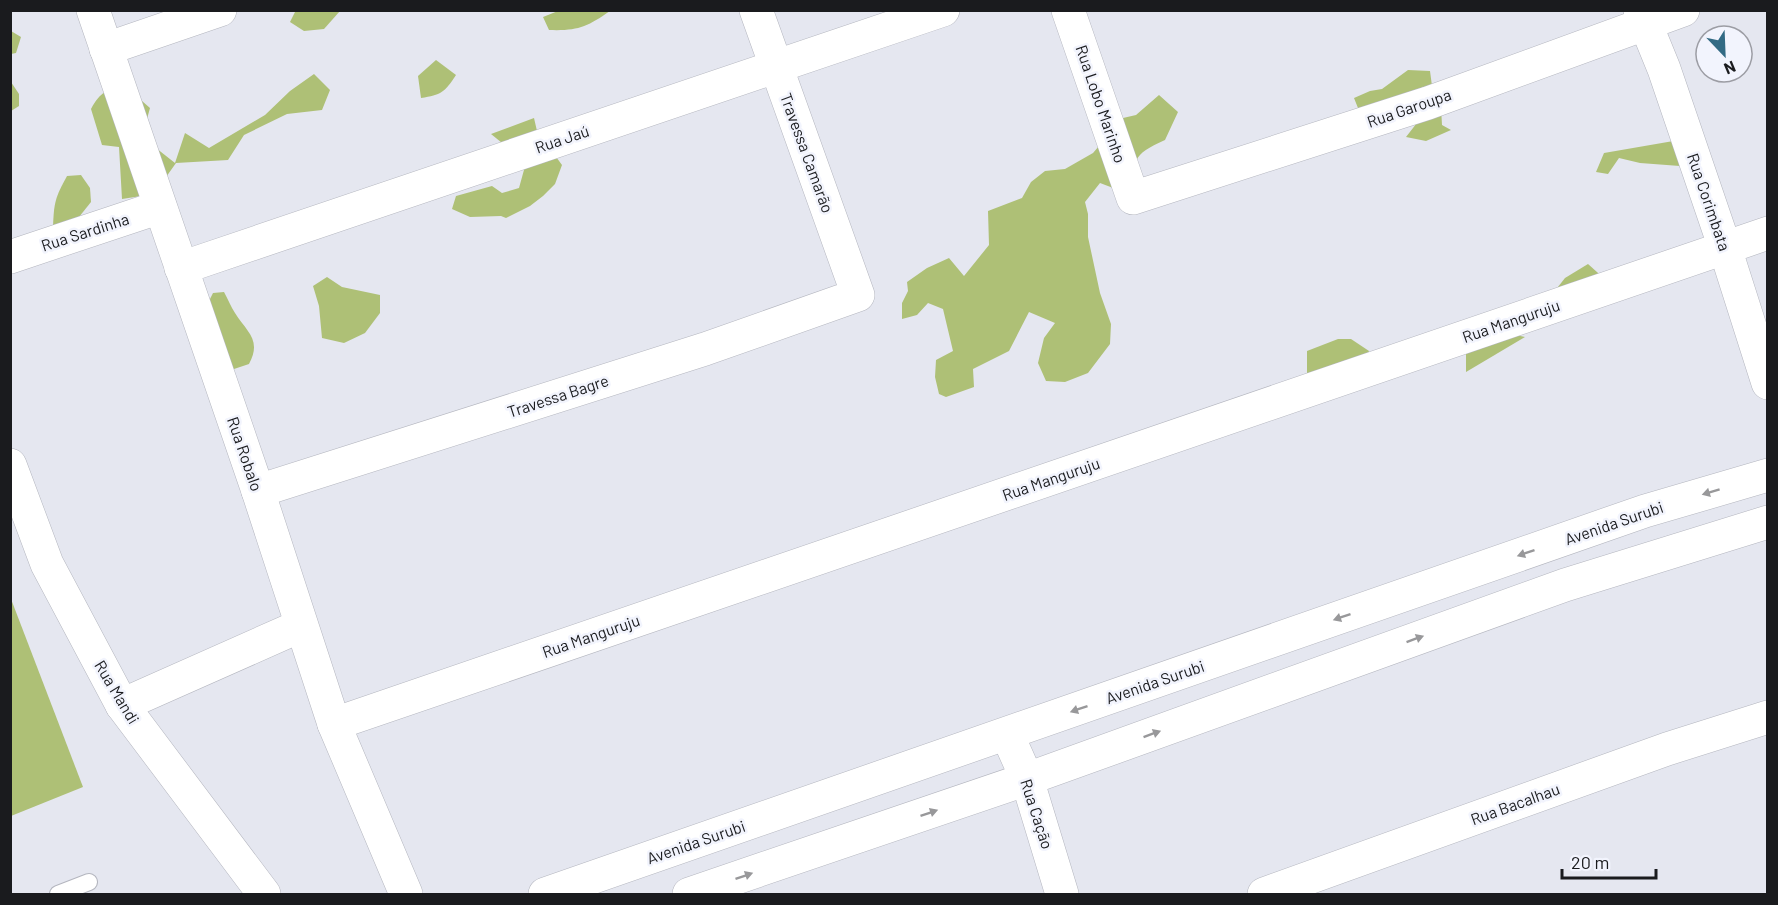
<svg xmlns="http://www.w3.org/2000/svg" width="1778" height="905" viewBox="0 0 1778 905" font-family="Barlow,sans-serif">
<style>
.green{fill:#aec076}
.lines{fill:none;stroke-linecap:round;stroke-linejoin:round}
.service-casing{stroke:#b4b6bf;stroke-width:18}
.minor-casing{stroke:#b4b6bf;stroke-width:34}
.tertiary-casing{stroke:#b4b6bf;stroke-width:34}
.service{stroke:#fff;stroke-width:16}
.minor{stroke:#fff;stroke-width:33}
.tertiary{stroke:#fff;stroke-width:33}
.oneway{fill:#98989a}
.labels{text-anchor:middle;stroke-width:5;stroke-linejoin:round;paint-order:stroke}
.street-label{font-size:16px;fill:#1a1b1e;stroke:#f2f4fd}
</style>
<rect width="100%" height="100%" fill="#e5e7f0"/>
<g class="green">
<path d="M296 10H340V11L324 29 304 31 290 22Z"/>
<path d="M558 11V10L610 11C587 27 578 31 549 30L543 17Z"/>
<path d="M11 31 21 37 16 53 11 54Z"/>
<path d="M436 60 456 75C445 92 441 95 421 98L418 76Z"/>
<path d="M1408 70 1430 71 1432 86 1360 113 1354 98 1370 91 1382 89Z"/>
<path d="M314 74 330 90 322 110 287 114 244 135 228 160 176 163 154 194 122 199 119 147 102 145 91 109C101 91 106 90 126 87L150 108 142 137 175 163 185 133 209 148 265 115 290 91Z"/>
<path d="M11 82 19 94V106L11 111Z"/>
<path d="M1159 95 1178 112 1165 140C1131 155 1135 160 1129 194L1100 183 1085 202 1088 214V237L1100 293 1111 324 1110 344 1088 373 1065 382 1046 381 1038 363 1044 338 1055 323 1029 312 1009 351 973 369 974 387 946 397 939 394 935 377 936 360 953 351 943 309 928 303 917 315 902 319V303L908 291 907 282 927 268 949 258 964 276 989 245 988 211 1022 198 1031 182 1045 171 1065 169 1093 153 1123 118 1136 115Z"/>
<path d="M1441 107 1442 125 1451 130 1426 141 1406 137 1420 119Z"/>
<path d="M534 118 537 131 562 165 555 184 543 196 530 206 506 218 501 216 470 217 452 209 456 196 492 186 502 193 519 188 527 159 507 147 491 134Z"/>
<path d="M1685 139 1680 166 1640 163 1619 158 1608 174 1596 172 1604 153Z"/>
<path d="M81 175 90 188 91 202 79 217 53 227C54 202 55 198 67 176Z"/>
<path d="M1588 264 1607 281 1554 292 1565 278Z"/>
<path d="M327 277 342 287 380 295V313L365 333 344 343 322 338 319 306 313 286Z"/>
<path d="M224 292C228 299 231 307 235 313 247 332 262 340 249 364L231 370 205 309 213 293Z"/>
<path d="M1488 329 1525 337 1466 372V354Z"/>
<path d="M1338 339H1351L1369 351 1358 385 1307 374V351Z"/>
<path d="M11 599 83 787 11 816H10Z"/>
</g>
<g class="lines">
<g class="service-casing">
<path id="service" d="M58 894 89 882"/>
</g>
<g class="minor-casing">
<g id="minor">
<path d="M93 10 258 491 334 724 406 894"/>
<path d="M1068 10 1133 198 1428 103 1683 10"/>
<path d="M1640 10 1664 69 1725 248 1768 383"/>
<path d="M106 49 220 10"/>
<path d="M10 257 160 207"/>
<path d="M181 268 943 10"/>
<path d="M10 465 47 564 122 705 264 894"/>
<path d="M258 491 705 349 858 295 756 10"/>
<path d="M122 705 300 626"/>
<path d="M334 724 1768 233"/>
<path d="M1007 734 1027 779 1062 894"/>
<path d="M1264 894 1667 749 1768 717"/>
</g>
</g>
<g class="tertiary-casing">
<g id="tertiary">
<path d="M545 894 1645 511 1768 475"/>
<path d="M689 894 1027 779 1565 585 1768 522"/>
</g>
</g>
<use href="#service" class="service"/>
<use href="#minor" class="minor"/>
<use href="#tertiary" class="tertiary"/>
</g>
<defs><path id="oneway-solid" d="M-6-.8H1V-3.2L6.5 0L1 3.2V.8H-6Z" transform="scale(1.5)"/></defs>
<g class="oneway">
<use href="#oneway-solid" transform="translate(1711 492) rotate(163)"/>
<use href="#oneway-solid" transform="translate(1526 553) rotate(161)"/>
<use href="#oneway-solid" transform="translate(1342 617) rotate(161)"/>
<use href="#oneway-solid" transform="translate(1415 639) rotate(-20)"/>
<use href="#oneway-solid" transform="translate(1079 709) rotate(161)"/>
<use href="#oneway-solid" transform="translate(1152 734) rotate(-20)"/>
<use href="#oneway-solid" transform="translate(929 813) rotate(-19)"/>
<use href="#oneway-solid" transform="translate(744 876) rotate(-19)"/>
</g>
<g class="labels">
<g class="street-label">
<text transform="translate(1101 104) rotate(71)" y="6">Rua Lobo Marinho</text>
<text transform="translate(1409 108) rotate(-19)" y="6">Rua Garoupa</text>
<text transform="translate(562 139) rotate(-19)" y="6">Rua Jaú</text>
<text transform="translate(807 153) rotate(70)" y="6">Travessa Camarão</text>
<text transform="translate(1709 202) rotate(71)" y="6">Rua Corimbata</text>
<text transform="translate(85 232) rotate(-18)" y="6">Rua Sardinha</text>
<text transform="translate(1511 321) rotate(-19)" y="6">Rua Manguruju</text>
<text transform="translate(558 396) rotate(-18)" y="6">Travessa Bagre</text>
<text transform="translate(245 454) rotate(71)" y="6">Rua Robalo</text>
<text transform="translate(1051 479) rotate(-19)" y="6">Rua Manguruju</text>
<text transform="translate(1614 523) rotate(-19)" y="6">Avenida Surubi</text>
<text transform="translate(591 636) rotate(-19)" y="6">Rua Manguruju</text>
<text transform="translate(1155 682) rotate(-19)" y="6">Avenida Surubi</text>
<text transform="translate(117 692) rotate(59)" y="6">Rua Mandi</text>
<text transform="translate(1515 804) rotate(-20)" y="6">Rua Bacalhau</text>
<text transform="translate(1037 814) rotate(72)" y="6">Rua Cação</text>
<text transform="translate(696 842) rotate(-19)" y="6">Avenida Surubi</text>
</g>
</g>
<rect width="1778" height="905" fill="none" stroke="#1a1b1e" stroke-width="24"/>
<g transform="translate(1724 54) rotate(157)"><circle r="28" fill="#f2f4fd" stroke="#9c9da4" stroke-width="1.5"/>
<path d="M0-4.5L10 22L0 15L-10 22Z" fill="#326a84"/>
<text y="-9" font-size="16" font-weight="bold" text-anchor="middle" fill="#1a1b1e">N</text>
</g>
<path d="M1562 869v9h94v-9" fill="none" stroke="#1a1b1e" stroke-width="3"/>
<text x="1571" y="869" font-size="18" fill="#1a1b1e" stroke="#f2f4fd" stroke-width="4.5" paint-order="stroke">20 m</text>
</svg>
